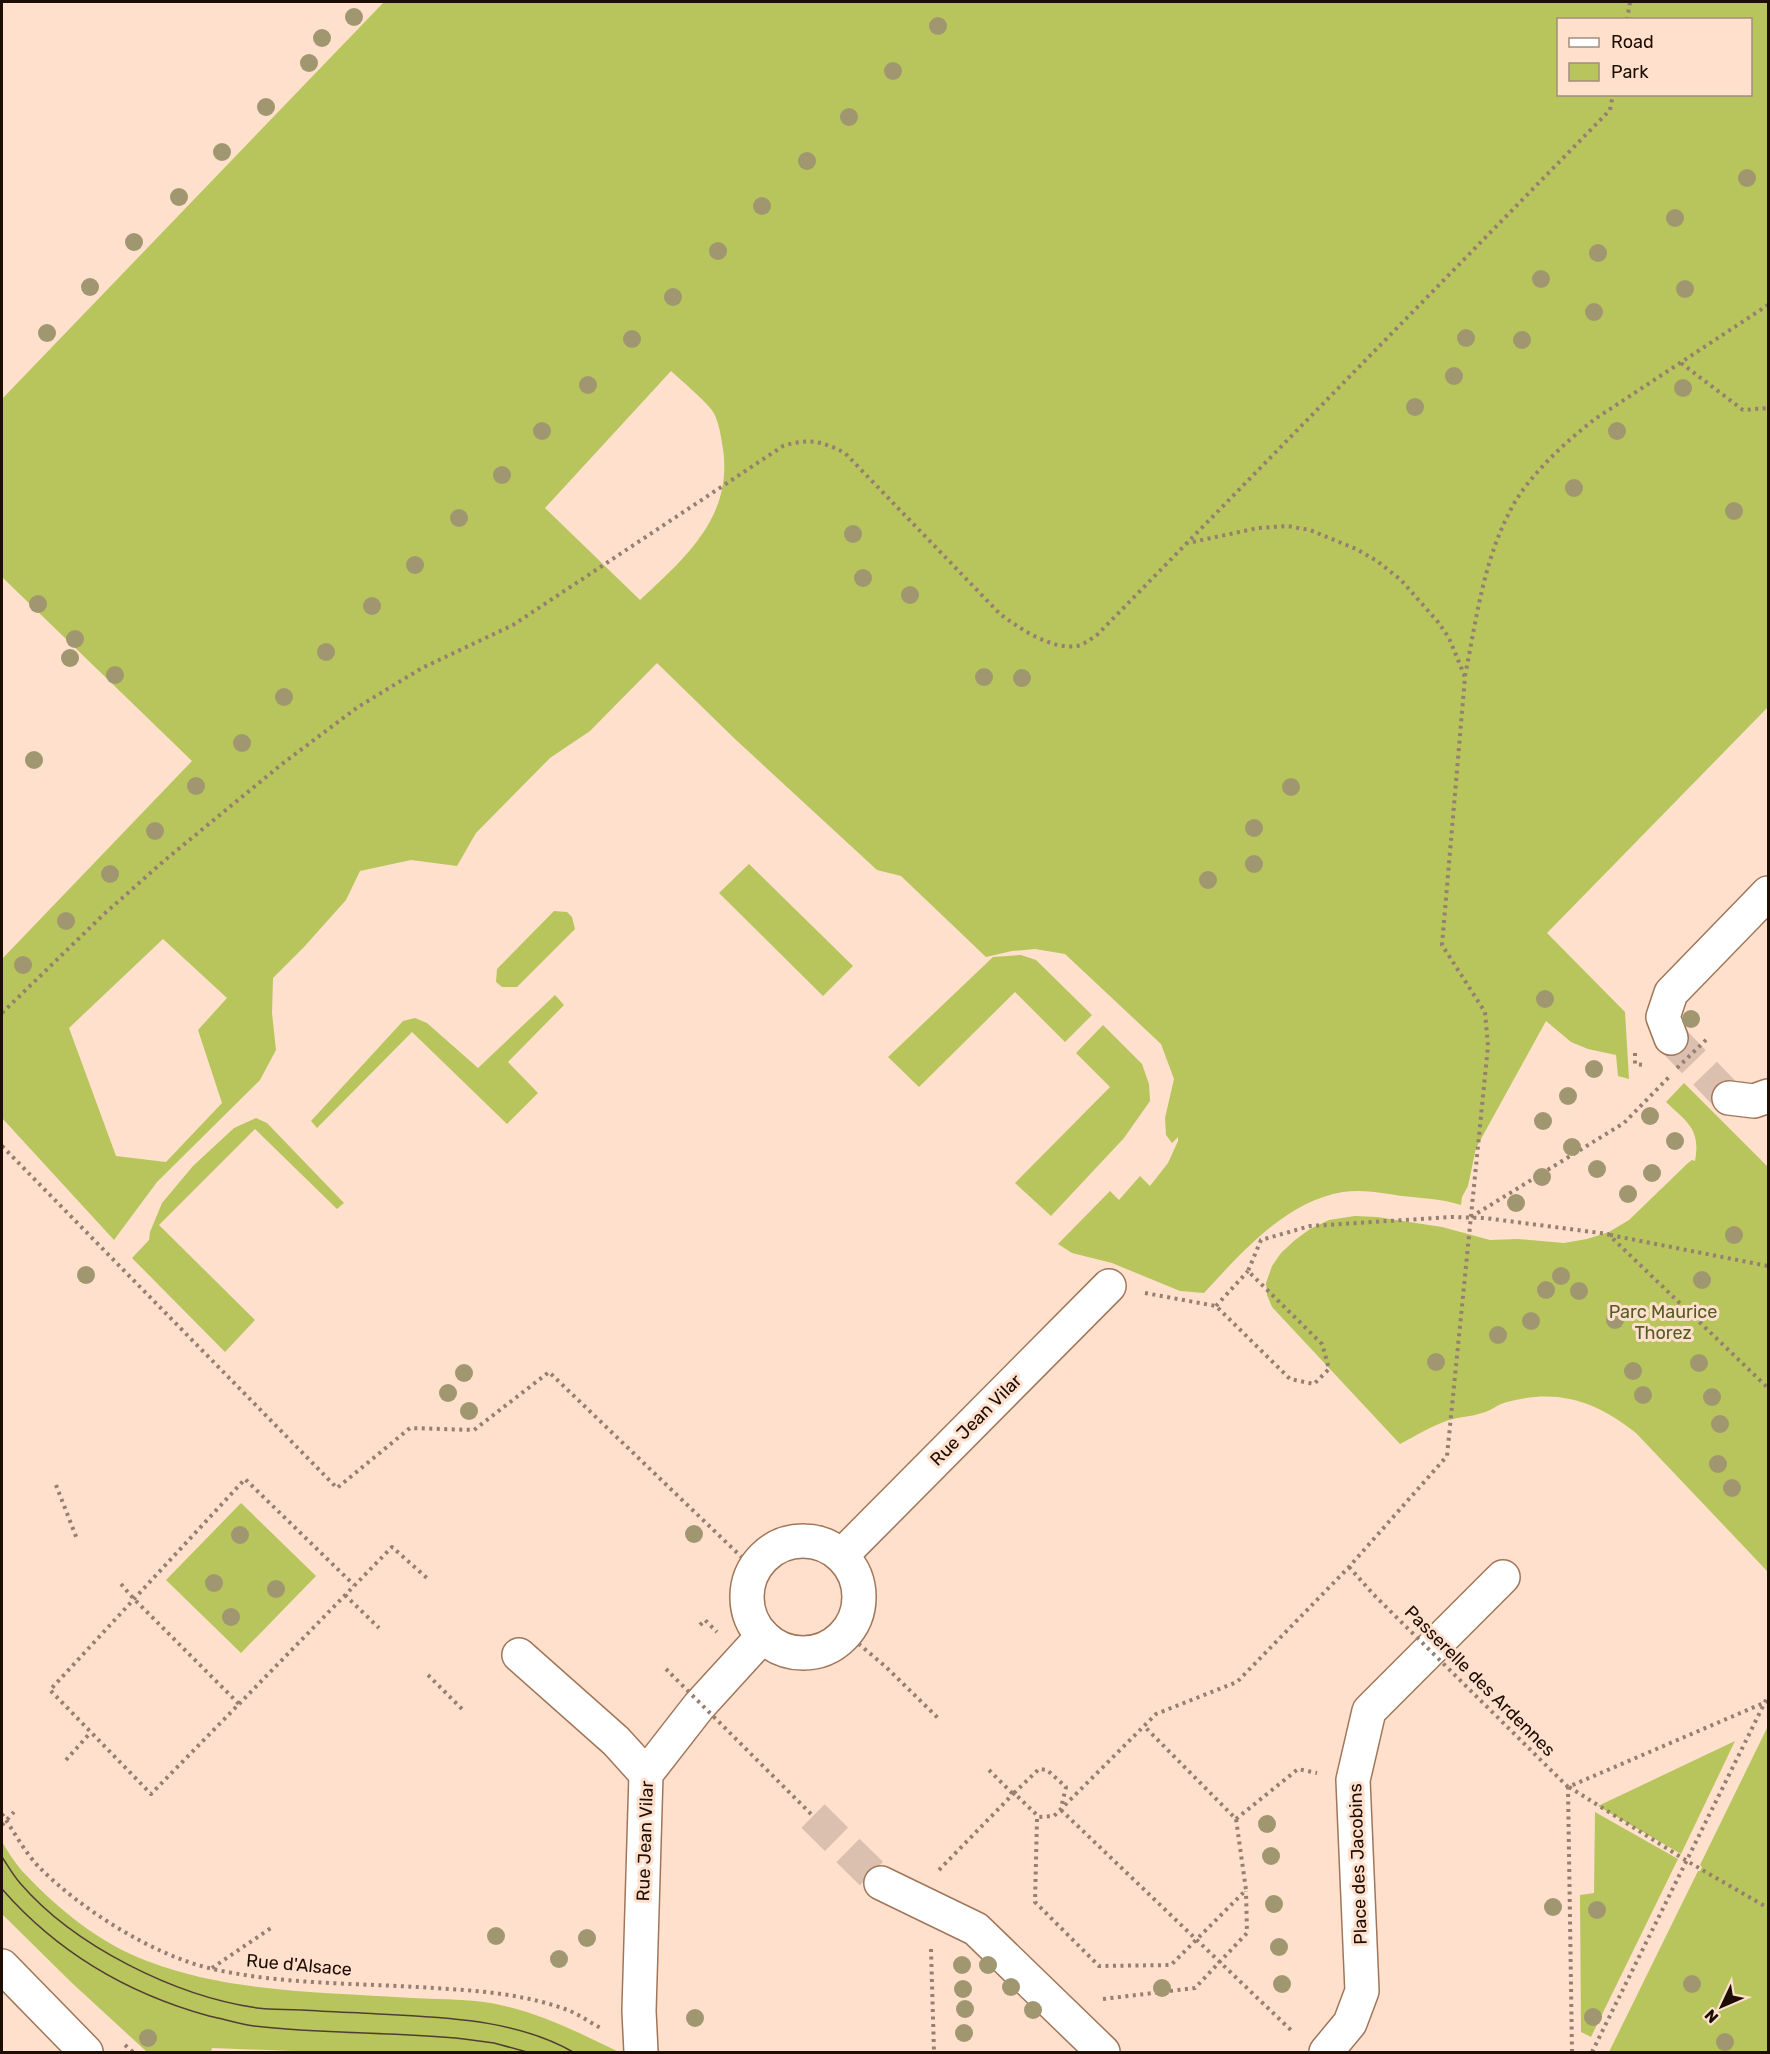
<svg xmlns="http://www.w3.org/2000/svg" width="1770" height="2054" viewBox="0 0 1770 2054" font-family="Rubik,sans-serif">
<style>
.green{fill:#b7c55c;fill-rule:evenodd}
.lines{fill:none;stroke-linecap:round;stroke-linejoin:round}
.minor-tunnel{stroke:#dcc0af;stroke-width:33;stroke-dasharray:33 16;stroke-linecap:butt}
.minor-casing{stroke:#a17658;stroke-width:36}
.path{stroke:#967f70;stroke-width:4;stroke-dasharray:3 4.5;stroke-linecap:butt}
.minor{stroke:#fff;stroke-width:33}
.tram{stroke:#513e32;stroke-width:1.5}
.path-bridge{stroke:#967f70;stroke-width:4;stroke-dasharray:3 4.5;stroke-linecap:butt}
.tree{fill:#a09770}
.labels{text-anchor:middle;stroke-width:6;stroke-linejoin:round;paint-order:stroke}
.park-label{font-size:18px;fill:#545c23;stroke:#fee0cd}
.street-label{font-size:18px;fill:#1d0d03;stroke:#fee0cd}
</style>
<rect width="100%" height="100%" fill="#fee0cd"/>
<g class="green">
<path d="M384 2H1768V707L1547 933 1625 1012 1629 1079 1618 1076 1616 1055 1588 1049 1571 1042 1546 1021 1476 1148 1468 1186 1462 1197 1461 1205C1442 1199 1422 1198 1402 1196 1383 1193 1362 1189 1343 1192 1286 1201 1241 1253 1204 1293L1180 1291 1112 1263 1072 1253 1058 1244 1110 1191 1119 1200 1140 1176 1150 1186 1168 1163 1178 1141V1137L1172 1143 1166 1135 1165 1118 1174 1079 1161 1044 1065 954 1035 949 1012 951 986 957 901 876 877 870 735 739 657 663 590 731 550 758 476 833 457 866 411 860 360 871 346 900 304 947 273 978 272 1013 276 1050 260 1080 157 1182 114 1240 2 1118V959L192 761 2 577V399ZM1558 20H1750V94H1558ZM671 371C684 383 700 396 711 409 719 419 721 437 723 449 733 517 685 558 640 600L545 508ZM163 939 227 998 198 1030 222 1103 166 1162 116 1156 69 1028Z"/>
<path d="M749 864 853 966 823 996 719 893Z"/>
<path d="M554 911 567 912 572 917 575 929 517 987H502L496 982 497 969Z"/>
<path d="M1021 955 1036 960 1092 1015 1065 1042 1015 992 919 1087 888 1057 993 957Z"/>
<path d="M555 995 564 1005 508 1062 538 1093 507 1124 412 1032 317 1128 311 1121 403 1021 415 1018 427 1023 478 1068Z"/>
<path d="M1103 1025 1142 1064 1149 1084 1150 1101 1124 1138 1051 1216 1015 1183 1110 1087 1076 1053Z"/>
<path d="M1684 1083 1768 1167V1572L1636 1433C1596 1401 1558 1388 1507 1402 1498 1404 1491 1411 1482 1413 1470 1417 1457 1417 1446 1421 1430 1427 1415 1436 1400 1444L1272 1307 1267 1295 1266 1283 1272 1266 1281 1253 1295 1240 1310 1229 1329 1220 1355 1216 1377 1217 1442 1227 1490 1240 1518 1239 1564 1243 1587 1239 1609 1232 1629 1220 1688 1163 1692 1160 1695 1161C1701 1129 1687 1122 1666 1102Z"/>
<path d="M256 1118 267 1123 344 1203 337 1209 255 1129 159 1225 255 1320 225 1352 132 1258 149 1240 150 1232 162 1203 193 1166 234 1128Z"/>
<path d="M241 1503 316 1576 241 1653 166 1580Z"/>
<path d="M1768 1726V2052H1609L1698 1871H1700L1702 1867 1700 1865Z"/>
<path d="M1735 1741 1681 1854 1598 1806Z"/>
<path d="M1595 1812 1678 1859 1591 2037 1581 2032 1580 1895 1594 1893Z"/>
<path d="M2 1842C9 1853 16 1865 26 1875 59 1910 101 1944 147 1961 231 1993 323 1992 411 1998 435 1999 460 1999 484 2002 532 2009 576 2031 619 2052H318L212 2048 211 2052H147L72 1983 2 1914Z"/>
</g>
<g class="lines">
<g class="minor-tunnel">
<path d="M1671 1038 1729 1098"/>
<path d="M813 1816 881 1883"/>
</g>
<g class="minor-casing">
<g id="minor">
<path d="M1671 1038 1663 1017 1671 993 1768 893"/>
<path d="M1729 1098 1754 1101 1768 1096"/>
<circle cx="803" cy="1597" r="56"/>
<path d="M842 1555 1109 1286"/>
<path d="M519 1655 616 1741 646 1774"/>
<path d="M881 1883 976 1929 1103 2052"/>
<path d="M2 1966 86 2052"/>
<path d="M641 2052 639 2011 646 1774 699 1706 763 1636"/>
<path d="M1326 2052 1350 2023 1362 1991 1353 1780 1369 1711 1503 1577"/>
</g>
</g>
<g class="path">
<path d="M1627 20 1630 2"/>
<path d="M1681 363 1743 410 1768 408"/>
<path d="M1465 676C1476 621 1483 564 1509 513 1525 479 1565 442 1595 419L1768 305"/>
<path d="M2 1013 103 915 165 860 282 764 358 707 422 668 513 625 783 446C808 438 822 441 845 453L1000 614C1019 628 1051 650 1077 646 1085 644 1091 639 1098 634L1610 110 1613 94"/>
<path d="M1635 1053V1064L1644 1065"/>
<path d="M2 1146 337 1488 410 1428 474 1430 549 1372 754 1569"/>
<path d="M1471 1217 1624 1123 1669 1077"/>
<path d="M1610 1235 1768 1266"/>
<path d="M1145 1293 1216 1306 1290 1379 1314 1384 1329 1369 1322 1344 1248 1271 1261 1240 1310 1226 1451 1217 1485 1218 1608 1234 1768 1388"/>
<path d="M1216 1306 1248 1271"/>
<path d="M56 1485 77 1539"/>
<path d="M1349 1567 1374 1595"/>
<path d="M121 1584 133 1598 239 1704 151 1794 50 1690 245 1479 354 1585"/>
<path d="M345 1595 379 1628"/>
<path d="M700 1625 705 1620 717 1632"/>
<path d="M847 1634 886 1667 940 1720"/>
<path d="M666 1669 671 1674"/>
<path d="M428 1675 464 1711"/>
<path d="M239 1704 392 1547 427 1578"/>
<path d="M66 1760 91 1732"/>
<path d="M989 1770 1014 1795"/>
<path d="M1569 1787 1687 1861 1768 1908"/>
<path d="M1014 1793 1039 1769 1047 1770 1066 1787 1061 1808"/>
<path d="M1061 1810 1294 2033"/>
<path d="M2 1814C13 1830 24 1851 38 1866 80 1909 154 1956 213 1969 279 1984 349 1983 417 1987 467 1990 517 1992 565 2009 577 2013 589 2022 601 2028"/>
<path d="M1037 1819 1035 1902 1099 1966 1171 1965 1246 1890 1236 1819 1144 1726"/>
<path d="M1236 1819 1298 1769 1317 1773"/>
<path d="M939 1870 1014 1793 1039 1817 1054 1816 1156 1714 1237 1682 1349 1567 1447 1456 1488 1046 1485 1012 1442 945 1465 677 1449 638 1438 622 1401 580 1377 561 1356 549 1310 530 1287 526 1258 528 1188 543"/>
<path d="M931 1949 934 2052"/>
<path d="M212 1968 271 1928"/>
<path d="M1103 1999 1195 1988 1247 1933 1246 1891"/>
<path d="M125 2045 133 2052"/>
<path d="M1572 2052 1568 1787 1766 1702"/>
<path d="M1592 2052 1768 1696"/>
</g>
<use href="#minor" class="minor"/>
<g class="tram">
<path d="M2 1857C8 1866 13 1875 20 1883 74 1946 175 1996 257 2008 272 2010 287 2009 302 2010 334 2012 366 2013 398 2015 456 2018 521 2022 573 2052"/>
<path d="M2 1889C57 1952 129 1994 209 2016 224 2019 239 2024 254 2026 323 2034 394 2032 464 2039L494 2043 527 2052"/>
</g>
<g class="path-bridge">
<path d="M1677 1068 1707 1039"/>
<path d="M1374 1595 1568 1787"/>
<path d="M671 1674 813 1816"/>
<path d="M2 1825 14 1812"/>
</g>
</g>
<g class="tree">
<circle cx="354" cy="17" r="9"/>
<circle cx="938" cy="26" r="9"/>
<circle cx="322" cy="38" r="9"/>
<circle cx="309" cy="63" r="9"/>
<circle cx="893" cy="71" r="9"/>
<circle cx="266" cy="107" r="9"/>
<circle cx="849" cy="117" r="9"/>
<circle cx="222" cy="152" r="9"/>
<circle cx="807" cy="161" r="9"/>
<circle cx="1747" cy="178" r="9"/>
<circle cx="179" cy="197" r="9"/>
<circle cx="762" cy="206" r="9"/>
<circle cx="1675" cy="218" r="9"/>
<circle cx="134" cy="242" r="9"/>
<circle cx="718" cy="251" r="9"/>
<circle cx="1598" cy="253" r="9"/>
<circle cx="1541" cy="279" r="9"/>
<circle cx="90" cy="287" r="9"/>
<circle cx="1685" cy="289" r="9"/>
<circle cx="673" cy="297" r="9"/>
<circle cx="1594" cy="312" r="9"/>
<circle cx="47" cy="333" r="9"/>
<circle cx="1466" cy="338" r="9"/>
<circle cx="632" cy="339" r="9"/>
<circle cx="1522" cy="340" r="9"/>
<circle cx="1454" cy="376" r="9"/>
<circle cx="588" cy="385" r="9"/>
<circle cx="1683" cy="388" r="9"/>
<circle cx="1415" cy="407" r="9"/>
<circle cx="542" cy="431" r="9"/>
<circle cx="1617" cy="431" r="9"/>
<circle cx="502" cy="475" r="9"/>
<circle cx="1574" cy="488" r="9"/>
<circle cx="1734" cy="511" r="9"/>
<circle cx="459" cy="518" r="9"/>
<circle cx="853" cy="534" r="9"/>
<circle cx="415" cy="565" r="9"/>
<circle cx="863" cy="578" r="9"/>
<circle cx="910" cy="595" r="9"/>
<circle cx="38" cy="604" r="9"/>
<circle cx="372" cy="606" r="9"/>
<circle cx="75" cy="639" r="9"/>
<circle cx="326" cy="652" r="9"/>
<circle cx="70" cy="658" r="9"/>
<circle cx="115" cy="675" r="9"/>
<circle cx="984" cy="677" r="9"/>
<circle cx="1022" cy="678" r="9"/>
<circle cx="284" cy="697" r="9"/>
<circle cx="242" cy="743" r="9"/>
<circle cx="34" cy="760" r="9"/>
<circle cx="196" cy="786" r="9"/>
<circle cx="1291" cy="787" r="9"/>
<circle cx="1254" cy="828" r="9"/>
<circle cx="155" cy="831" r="9"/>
<circle cx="1254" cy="864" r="9"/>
<circle cx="110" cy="874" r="9"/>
<circle cx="1208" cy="880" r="9"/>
<circle cx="66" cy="921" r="9"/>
<circle cx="23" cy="965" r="9"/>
<circle cx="1545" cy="999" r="9"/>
<circle cx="1691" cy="1019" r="9"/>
<circle cx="1594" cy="1069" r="9"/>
<circle cx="1568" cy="1096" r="9"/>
<circle cx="1650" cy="1116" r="9"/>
<circle cx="1543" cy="1121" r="9"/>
<circle cx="1675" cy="1141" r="9"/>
<circle cx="1572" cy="1147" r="9"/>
<circle cx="1597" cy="1169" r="9"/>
<circle cx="1652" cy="1173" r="9"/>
<circle cx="1542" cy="1177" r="9"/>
<circle cx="1628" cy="1194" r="9"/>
<circle cx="1516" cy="1203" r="9"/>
<circle cx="1734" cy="1235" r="9"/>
<circle cx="86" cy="1275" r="9"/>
<circle cx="1561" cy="1276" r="9"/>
<circle cx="1702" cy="1280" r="9"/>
<circle cx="1546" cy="1290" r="9"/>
<circle cx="1579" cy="1291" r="9"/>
<circle cx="1615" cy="1320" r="9"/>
<circle cx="1531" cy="1321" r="9"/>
<circle cx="1498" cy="1335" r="9"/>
<circle cx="1436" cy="1362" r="9"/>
<circle cx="1699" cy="1363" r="9"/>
<circle cx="1633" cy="1371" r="9"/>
<circle cx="464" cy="1373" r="9"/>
<circle cx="448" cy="1393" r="9"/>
<circle cx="1643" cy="1395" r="9"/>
<circle cx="1712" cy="1397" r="9"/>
<circle cx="469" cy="1411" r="9"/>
<circle cx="1720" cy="1424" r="9"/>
<circle cx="1718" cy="1464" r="9"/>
<circle cx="1732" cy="1488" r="9"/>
<circle cx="694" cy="1534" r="9"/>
<circle cx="240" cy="1535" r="9"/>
<circle cx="214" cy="1583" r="9"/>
<circle cx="276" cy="1589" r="9"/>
<circle cx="231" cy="1617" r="9"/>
<circle cx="1267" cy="1824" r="9"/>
<circle cx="1271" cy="1856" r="9"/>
<circle cx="1274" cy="1904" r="9"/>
<circle cx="1553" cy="1907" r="9"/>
<circle cx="1597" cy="1910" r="9"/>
<circle cx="496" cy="1936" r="9"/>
<circle cx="587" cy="1938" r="9"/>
<circle cx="1279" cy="1947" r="9"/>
<circle cx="559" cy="1959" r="9"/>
<circle cx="962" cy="1965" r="9"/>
<circle cx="988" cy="1965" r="9"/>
<circle cx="1282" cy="1984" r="9"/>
<circle cx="1692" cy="1984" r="9"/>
<circle cx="1011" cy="1987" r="9"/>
<circle cx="1162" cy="1988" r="9"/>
<circle cx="963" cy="1989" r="9"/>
<circle cx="965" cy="2009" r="9"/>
<circle cx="1033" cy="2010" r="9"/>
<circle cx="1593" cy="2017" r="9"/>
<circle cx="695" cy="2018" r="9"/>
<circle cx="964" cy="2033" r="9"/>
<circle cx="148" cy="2038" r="9"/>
<circle cx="1725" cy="2042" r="9"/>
</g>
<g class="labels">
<g class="park-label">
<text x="1663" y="1318">Parc Maurice<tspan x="1663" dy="21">Thorez</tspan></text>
</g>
<g class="street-label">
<text transform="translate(976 1420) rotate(-45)" y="6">Rue Jean Vilar</text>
<text transform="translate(1480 1681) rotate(45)" y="6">Passerelle des Ardennes</text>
<text transform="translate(645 1841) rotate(-88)" y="6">Rue Jean Vilar</text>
<text transform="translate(1358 1864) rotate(-92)" y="6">Place des Jacobins</text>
<text transform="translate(299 1965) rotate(5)" y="6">Rue d'Alsace</text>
</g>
</g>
<rect width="1770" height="2054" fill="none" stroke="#1d0d03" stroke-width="6"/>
<rect x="1557" y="18" width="195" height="78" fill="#fee0cd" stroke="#a48c7c" stroke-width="1.5"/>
<rect x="1569" y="38" width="30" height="9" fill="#ffffff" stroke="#a48c7c" stroke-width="1.5"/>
<text x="1611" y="48" font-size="18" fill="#1d0d03">Road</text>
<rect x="1569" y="63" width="30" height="18" fill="#b7c55c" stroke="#a48c7c" stroke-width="1.5"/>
<text x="1611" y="78" font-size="18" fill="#1d0d03">Park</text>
<g transform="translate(1722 2006) rotate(226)" stroke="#fee0cd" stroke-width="4.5" paint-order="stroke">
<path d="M0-4.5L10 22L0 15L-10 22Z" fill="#1d0d03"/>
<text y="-9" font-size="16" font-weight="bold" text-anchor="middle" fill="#1d0d03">N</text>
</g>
</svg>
